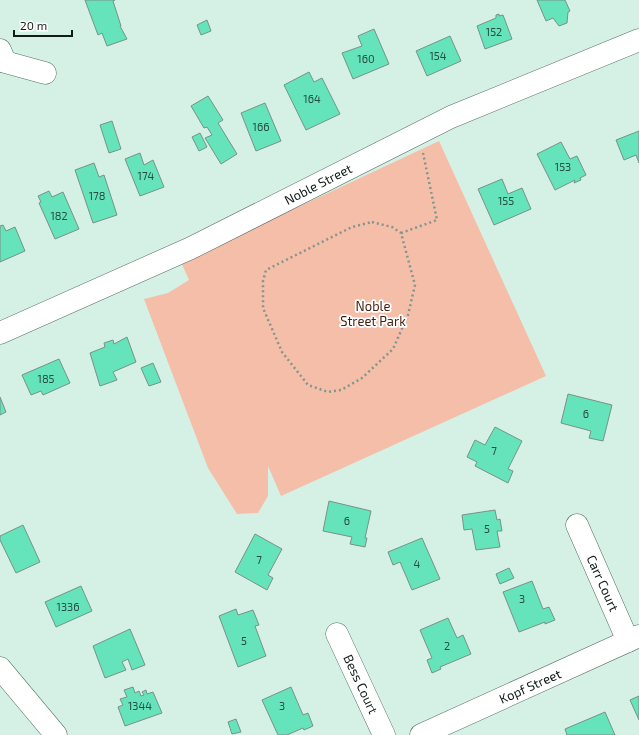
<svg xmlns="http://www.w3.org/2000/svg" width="639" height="735" viewBox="0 0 639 735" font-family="'Exo 2',sans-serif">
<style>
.green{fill:#f4bea8}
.building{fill:#65e3bb;stroke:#789288}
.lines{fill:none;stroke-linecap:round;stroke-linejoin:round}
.minor-casing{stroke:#566f65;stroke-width:23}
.major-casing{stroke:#566f65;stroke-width:23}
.path{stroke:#82968e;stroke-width:2.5;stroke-dasharray:2 3;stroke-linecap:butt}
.minor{stroke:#fff;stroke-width:22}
.major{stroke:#fff;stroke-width:22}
.labels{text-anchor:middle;stroke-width:3.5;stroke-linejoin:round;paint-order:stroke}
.number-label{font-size:11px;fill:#274e41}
.street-label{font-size:13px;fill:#121c18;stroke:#fff}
.park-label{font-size:13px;fill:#431e0e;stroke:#fff}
</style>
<rect width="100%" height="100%" fill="#d5f1e5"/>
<path class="green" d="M439 141 546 376 281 496 268 466V496L258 513 237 514 208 468 144 299 168 293 189 280 181 262Z"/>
<g class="building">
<path d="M85 0H115L113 1 121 26H120L127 39 107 46 102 33 98 35Z"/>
<path d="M537 0H565L570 11 568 12 567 23 559 26 553 18 546 21Z"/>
<path d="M499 14V16L503 15 512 39 485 49 477 26 496 18V15Z"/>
<path d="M207 20 211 31 201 35 197 25Z"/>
<path d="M374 29 389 64 353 79 342 53 362 46 358 36Z"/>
<path d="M450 36 461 61 427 76 416 51Z"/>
<path d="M309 72 314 82 322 78 340 114 306 130 284 85Z"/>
<path d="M208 96 223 120 218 123 237 154 221 164 205 138 212 135 207 127 204 128 191 106Z"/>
<path d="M265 103 281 141 256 151 241 113Z"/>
<path d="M112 121 121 149 109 153 100 125Z"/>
<path d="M639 131V163L636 155 624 160 616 140Z"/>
<path d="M200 133 207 147 199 151 192 137Z"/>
<path d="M561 142 570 159 577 156 586 175 580 178 581 180 574 183 575 180 555 190 537 154Z"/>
<path d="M140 153 144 165 153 160 164 187 140 196 125 159Z"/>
<path d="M94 163 99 177 104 175 117 215 93 223 75 170Z"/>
<path d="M502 179 508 194 522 188 531 209 494 225 478 189Z"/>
<path d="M49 191 52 197 63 192 79 229 55 239 39 203 41 202 38 196Z"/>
<path d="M3 225 6 231 15 227 25 251 0 262V226Z"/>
<path d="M127 337 136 362 113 372 117 380 100 386 90 353 105 347 104 343 113 340 114 344Z"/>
<path d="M59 359 70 383 43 395 41 391 31 395 22 375Z"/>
<path d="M153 363 161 382 149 386 141 368Z"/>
<path d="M568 394 612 405 603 441 589 438 591 431 561 423Z"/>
<path d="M0 397 6 412 0 415Z"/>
<path d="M495 427 522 441 508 469 513 471 508 483 475 466 477 462 467 457 475 440 485 445Z"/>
<path d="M329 501 371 511 365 538H367L365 547 350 544 352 537 323 531Z"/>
<path d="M495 510 497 520 500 519 502 531H497L500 547 476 550 472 529 464 530 462 515Z"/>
<path d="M23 525 40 562 16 573 0 540V536Z"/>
<path d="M255 534 282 549 268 575 273 578 267 590 235 572Z"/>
<path d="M422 538 440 579 412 590 400 562 393 565 388 552Z"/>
<path d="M509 568 514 578 500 584 496 574Z"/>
<path d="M532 581 543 609 549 607 555 620 545 624V622L519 632 503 592Z"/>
<path d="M81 586 92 611 56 627 45 602Z"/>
<path d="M236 609 238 615 253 610 259 625 255 626 266 656 238 667 219 616Z"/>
<path d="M448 618 457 638 463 635 471 654 440 667 441 669 432 673 427 660 432 658 420 630Z"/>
<path d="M130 629 145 665 132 670 128 659 122 662 126 670 105 678 93 646Z"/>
<path d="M133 687 135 693 139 691 141 696 144 695 142 692 146 690 147 694 153 692 162 713 125 726 118 707 123 705 120 699 127 697 124 690Z"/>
<path d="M291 687 303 715 308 713 313 726 304 730 303 728 287 735H278L262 700Z"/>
<path d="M639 696V720L630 700Z"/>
<path d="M605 712 615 735H567L565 729Z"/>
<path d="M236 719 241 732 232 734 228 722Z"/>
</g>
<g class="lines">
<g class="minor-casing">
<g id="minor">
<path d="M0 50 5 62 45 73"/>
<path d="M0 333 191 248 451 117 639 40"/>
<path d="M577 525 628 641"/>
<path d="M337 634 384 735"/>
<path d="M421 735 639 636"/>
</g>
</g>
<g class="major-casing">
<path id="major" d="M0 668 56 735"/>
</g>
<g class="path">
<path d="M372 222 392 227 401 233 415 285 408 315 393 349 362 378 341 390 328 392 308 385 282 352 263 308V281L266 270 352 227Z"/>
<path d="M401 233 437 220 423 153"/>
</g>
<use href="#minor" class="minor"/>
<use href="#major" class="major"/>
</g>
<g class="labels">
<g class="number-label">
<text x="494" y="36">152</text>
<text x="438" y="60">154</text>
<text x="366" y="63">160</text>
<text x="312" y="103">164</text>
<text x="261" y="131">166</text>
<text x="563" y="171">153</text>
<text x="146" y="180">174</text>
<text x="97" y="200">178</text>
<text x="506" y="205">155</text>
<text x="59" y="220">182</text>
<text x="46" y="383">185</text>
<text x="586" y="418">6</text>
<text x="494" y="455">7</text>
<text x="347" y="525">6</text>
<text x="487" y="533">5</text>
<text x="259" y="564">7</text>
<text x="417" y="568">4</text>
<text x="522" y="603">3</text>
<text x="68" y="611">1336</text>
<text x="244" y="645">5</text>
<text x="447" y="650">2</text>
<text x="140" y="710">1344</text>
<text x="282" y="710">3</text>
</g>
<g class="street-label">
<text transform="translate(318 184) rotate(-27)" y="5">Noble Street</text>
<text transform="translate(603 583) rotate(66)" y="5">Carr Court</text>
<text transform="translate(361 684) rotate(65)" y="5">Bess Court</text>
<text transform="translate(530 686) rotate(-24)" y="5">Kopf Street</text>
</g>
<g class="park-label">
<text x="373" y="311">Noble<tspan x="373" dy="15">Street Park</tspan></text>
</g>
</g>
<path d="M14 30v6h58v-6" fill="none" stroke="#121c18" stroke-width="2"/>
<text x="20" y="30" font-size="12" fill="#121c18" stroke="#ffffff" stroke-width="3" paint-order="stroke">20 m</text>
</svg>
